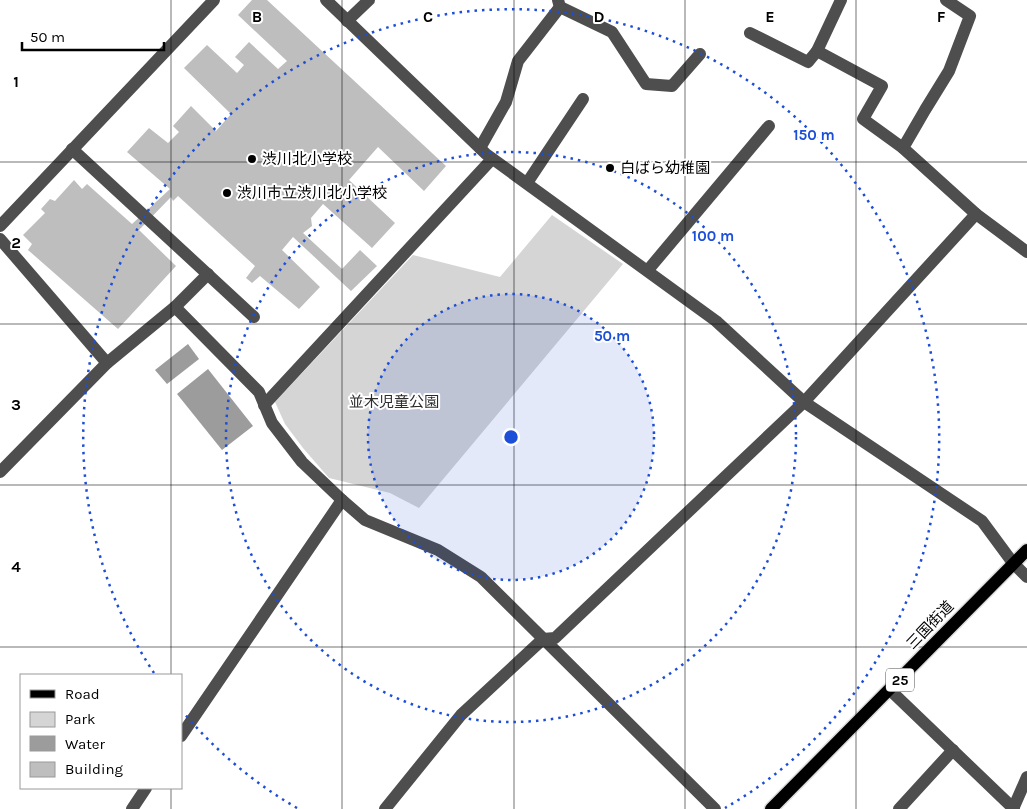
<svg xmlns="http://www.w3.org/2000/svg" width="1027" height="809" viewBox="0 0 1027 809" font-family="Karla,'Noto Sans JP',sans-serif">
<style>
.green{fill:#d5d5d5}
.water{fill:#9c9c9c}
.building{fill:#bebebe}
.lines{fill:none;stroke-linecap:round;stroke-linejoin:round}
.major-casing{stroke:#dbdbdb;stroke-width:15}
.minor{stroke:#4e4e4e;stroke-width:12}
.major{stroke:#000;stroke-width:12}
.grid{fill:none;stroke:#000;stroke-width:1;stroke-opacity:0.55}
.ring{fill:none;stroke:#1d4ed8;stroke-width:2.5;stroke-dasharray:2.5 5}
.poi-dot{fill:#000;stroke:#fff;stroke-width:2}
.labels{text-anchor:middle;stroke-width:4;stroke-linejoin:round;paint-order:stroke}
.shield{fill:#fff;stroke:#4c4c4c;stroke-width:1}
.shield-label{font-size:14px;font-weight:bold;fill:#000}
.poi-label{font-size:15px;fill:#000;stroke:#fff;text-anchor:start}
.park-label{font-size:15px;fill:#2c2c2c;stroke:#fff}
.street-label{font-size:15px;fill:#000;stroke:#fff}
.grid-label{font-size:16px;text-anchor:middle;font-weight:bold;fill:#000;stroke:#fff;stroke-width:4;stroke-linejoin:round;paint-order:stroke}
.centre{fill:#1d4ed8;stroke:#fff;stroke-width:2.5}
.ring-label{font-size:15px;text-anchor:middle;font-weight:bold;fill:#1d4ed8;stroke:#fff;stroke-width:4;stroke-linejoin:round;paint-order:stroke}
</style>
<rect width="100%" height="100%" fill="#fff"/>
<path class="green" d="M552 215 623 264 419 508 390 493 329 478 303 448 285 424 275 402 413 255 500 277Z"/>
<g class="water">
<path d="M188 344 199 359 167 384 155 370Z"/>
<path d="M208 369 253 426 222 450 177 394Z"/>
</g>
<path class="building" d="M252 0H267L446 166 424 191 378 147 349 180 395 223 372 248 323 204 311 218 312 226 303 233 342 269 360 250 377 266 351 291 293 237 282 250 320 287 299 309 260 276 252 283 246 278 255 266 178 196 173 201 171 197 139 230 176 266 118 329 28 250 32 244 23 235 45 213 41 209 50 199 55 201 74 180 82 189 87 184 132 224 170 189 127 152 149 128 168 143 179 132 173 126 191 106 216 131 231 114 184 68 207 45 237 73 244 65 235 57 249 42 278 69 287 61 238 15Z"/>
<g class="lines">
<g class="major-casing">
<path id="major" d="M771 809 1027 550"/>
</g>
<g class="minor">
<path d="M326 0 486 154 716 321 804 402 982 521 1013 563 1027 577"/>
<path d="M558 0 560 7 612 32 646 84 672 86 700 54"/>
<path d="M841 0 817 51 882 86 863 119 903 148"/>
<path d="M946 0 970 16 949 71 925 110 903 148 976 214 1027 252"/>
<path d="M347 21 369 0"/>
<path d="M750 33 808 62 817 51"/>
<path d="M480 148 506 102 518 61 560 7"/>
<path d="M72 149 254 317"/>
<path d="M527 183 583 99"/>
<path d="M0 226 214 0"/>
<path d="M0 239 107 363"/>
<path d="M648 270 769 126"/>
<path d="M175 307 208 274"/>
<path d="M264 405 492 159"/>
<path d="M0 472 107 363 175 307 259 392 272 423 302 462 342 500 365 520 438 550 481 577 715 809"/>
<path d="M890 690 1014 809"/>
<path d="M181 736 342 500"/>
<path d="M132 809 146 788"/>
<path d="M385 809 461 715 543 639 555 638 804 402 976 214"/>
<path d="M899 809 953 750"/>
<path d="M1013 809 1027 777"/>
</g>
<use href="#major" class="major"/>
</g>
<path class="grid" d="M171 0V675M342 0V809M514 0V809M685 0V809M856 0V809M0 162H1027M0 324H1027M0 485H1027M0 647H1027M171 788V809"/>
<circle cx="511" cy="437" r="143" fill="#1d4ed8" fill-opacity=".12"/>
<g class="ring">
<circle cx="511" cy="437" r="143"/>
<circle cx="511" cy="437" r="285"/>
<path d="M297 808A428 428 0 0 1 183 712M154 673A428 428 0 1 1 725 808"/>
</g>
<g class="poi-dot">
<circle cx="252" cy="159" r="5"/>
<circle cx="610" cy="168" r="5"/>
<circle cx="227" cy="193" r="5"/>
</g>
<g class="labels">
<rect class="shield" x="886" y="668.5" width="28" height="23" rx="4"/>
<g class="shield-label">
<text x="900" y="685">25</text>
</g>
<g class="poi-label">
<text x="262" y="164">渋川北小学校</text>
<text x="620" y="173">白ばら幼稚園</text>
<text x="237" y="198">渋川市立渋川北小学校</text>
</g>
<g class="park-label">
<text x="394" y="407">並木児童公園</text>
</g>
<g class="street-label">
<text transform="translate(930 625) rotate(-46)" y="5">三国街道</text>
</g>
</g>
<g class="grid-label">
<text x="257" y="22">B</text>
<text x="428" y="22">C</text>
<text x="599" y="22">D</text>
<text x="770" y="22">E</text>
<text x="941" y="22">F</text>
<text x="16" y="87">1</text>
<text x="16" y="248">2</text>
<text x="16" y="410">3</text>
<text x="16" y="572">4</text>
</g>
<circle cx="511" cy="437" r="8" class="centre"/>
<g class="ring-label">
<text x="814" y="140">150 m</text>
<text x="713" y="241">100 m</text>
<text x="612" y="341">50 m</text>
</g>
<rect x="20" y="674" width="162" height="115" fill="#ffffff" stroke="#999999"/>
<rect x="30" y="690" width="25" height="8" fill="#000000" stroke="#999999"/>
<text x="65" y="699" font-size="15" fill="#000000">Road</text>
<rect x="30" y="712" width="25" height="15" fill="#d5d5d5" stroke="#999999"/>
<text x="65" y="724" font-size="15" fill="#000000">Park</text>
<rect x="30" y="736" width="25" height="15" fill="#9c9c9c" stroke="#999999"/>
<text x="65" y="749" font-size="15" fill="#000000">Water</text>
<rect x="30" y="762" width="25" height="15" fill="#bebebe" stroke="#999999"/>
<text x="65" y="774" font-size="15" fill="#000000">Building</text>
<path d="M22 42v8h142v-8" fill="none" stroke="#000000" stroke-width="2.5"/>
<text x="30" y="42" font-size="15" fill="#000000" stroke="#ffffff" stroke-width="4" paint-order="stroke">50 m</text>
</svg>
